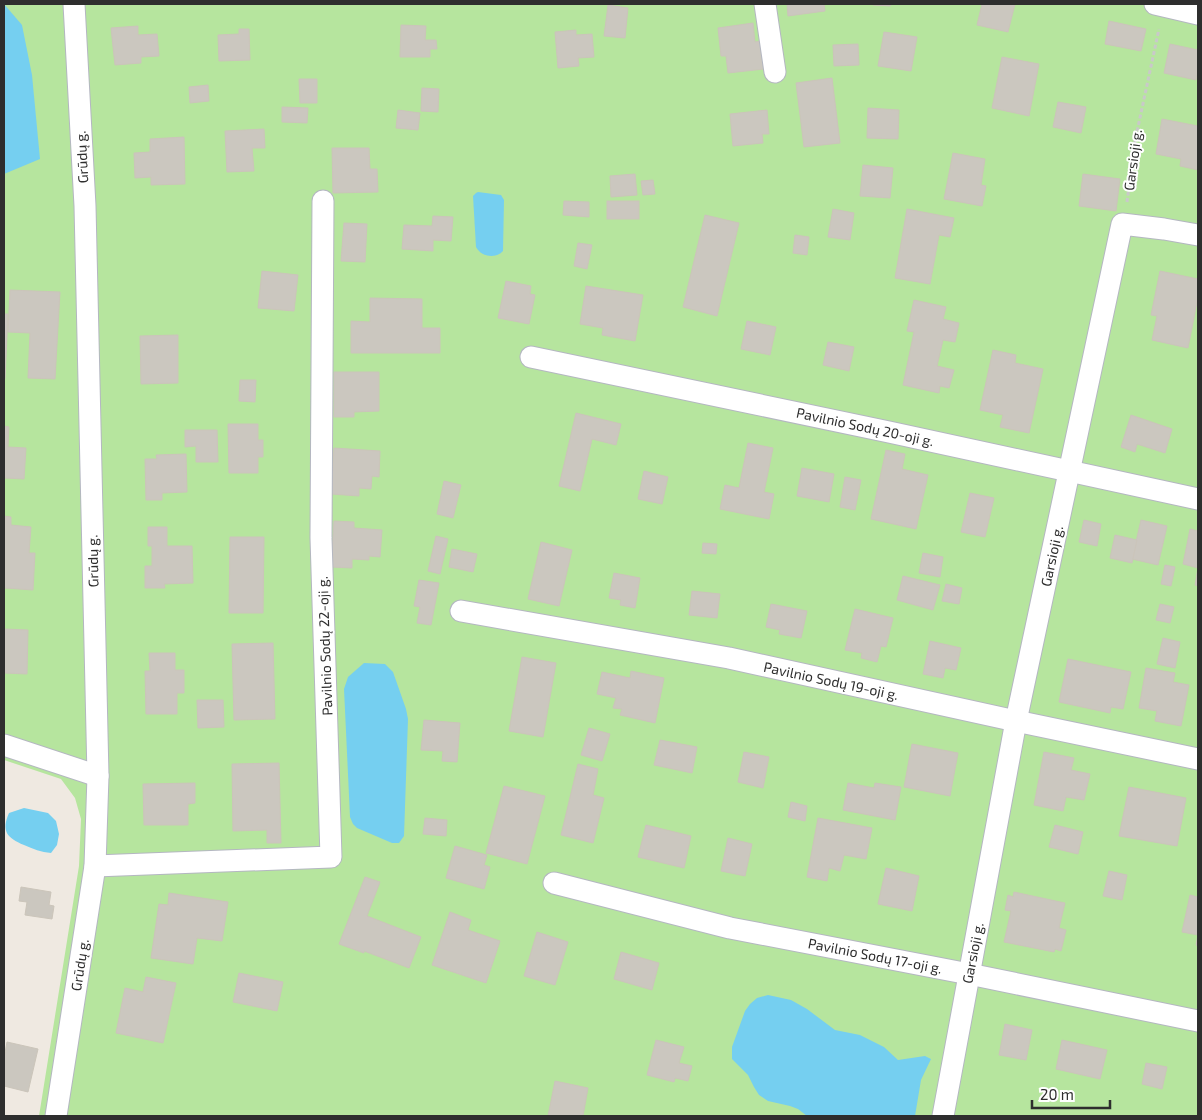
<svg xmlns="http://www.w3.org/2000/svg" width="1202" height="1120" viewBox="0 0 1202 1120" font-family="'Exo 2',sans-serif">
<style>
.green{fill:#b6e59e}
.water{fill:#75cff0}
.building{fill:#cbc7bf;stroke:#cbc5ba}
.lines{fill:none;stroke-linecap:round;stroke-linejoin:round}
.street-casing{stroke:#b4b7c1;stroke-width:23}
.path{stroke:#c9c9c9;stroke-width:3;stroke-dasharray:4 2.5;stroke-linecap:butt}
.street{stroke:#fff;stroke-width:21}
.labels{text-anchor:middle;stroke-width:4;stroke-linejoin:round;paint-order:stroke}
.street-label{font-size:14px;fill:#2e2e2e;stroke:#fff}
</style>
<rect width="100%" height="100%" fill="#efe9e1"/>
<path class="green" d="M4 4H1198V1116H39L79 866 81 819 75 798 61 779 4 760Z"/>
<g class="water">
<path d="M4 4 22 25 32 75 40 159 4 174Z"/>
<path d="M478 192 501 195 504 200 503 251C496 259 481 257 476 247L473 196 476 193Z"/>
<path d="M364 663 385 664 393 672 406 709 408 719 404 836 399 843H392L357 828 353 824 350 817 344 689 348 677Z"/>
<path d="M24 808 48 813 56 821 59 834 57 845 51 853C41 852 33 849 24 845 7 838 1 831 9 813Z"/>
<path d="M768 995 791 1000 807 1009 835 1030 860 1035 884 1047 898 1060 925 1056 931 1059 921 1080 915 1116H807L798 1109 790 1106 768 1101 759 1095 754 1087 748 1075 732 1059V1047L745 1011 750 1004 757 998Z"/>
</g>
<g class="building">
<path d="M787 4H824L825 11 788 16Z"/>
<path d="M874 4H891L890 6 873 5Z"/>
<path d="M982 4H1015L1008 32 977 25Z"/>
<path d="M608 5 628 8 625 38 604 36Z"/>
<path d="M1109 21 1146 29 1141 51 1105 44Z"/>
<path d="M753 23 755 42 760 41 764 69 728 73 726 56H721L718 28Z"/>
<path d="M401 25 426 26 425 40H436L437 49H430V57H400Z"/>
<path d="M138 26V35L157 34 159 56 141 57V63L115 65 111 28Z"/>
<path d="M239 29H249L250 60 219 61 218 35 239 34Z"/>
<path d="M576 30V35L592 34 594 57 578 58 579 66 558 68 555 32Z"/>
<path d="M884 32 917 37 911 71 878 66Z"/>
<path d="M858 44 859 65 834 66 833 45Z"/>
<path d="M1170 44 1198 50V70L1196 80 1164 73Z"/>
<path d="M1002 57 1039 64 1029 116 992 108Z"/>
<path d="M832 78 840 143 804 147 796 83Z"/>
<path d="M299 79H317V103H300Z"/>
<path d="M208 85 209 101 190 103 189 87Z"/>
<path d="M422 88 439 89 438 112 421 111Z"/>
<path d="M1058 102 1086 107 1081 133 1053 127Z"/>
<path d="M282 107 308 108 307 123 282 122Z"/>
<path d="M868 108 899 110 898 139 867 138Z"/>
<path d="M398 110 420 113 418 130 396 128Z"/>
<path d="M767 110 769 134H762L763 143 733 146 730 114Z"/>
<path d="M1162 119 1198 126V170L1180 166 1181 159 1156 154Z"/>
<path d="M264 129 265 148H252L254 171 227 172 225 131Z"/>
<path d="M184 137 185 184 151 185V177L135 178 134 153 150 152V139Z"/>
<path d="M332 148H369L370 169H377L378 192 333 193Z"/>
<path d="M953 153 985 159 981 185 986 186 982 206 944 199Z"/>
<path d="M863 165 893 168 890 198 860 196Z"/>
<path d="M635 174 637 195 611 197 610 176Z"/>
<path d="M1083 174 1120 179 1116 211 1079 206Z"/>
<path d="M653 180 655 194 643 195 641 181Z"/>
<path d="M564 201 589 202V217L563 215Z"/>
<rect x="607" y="201" width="32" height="18"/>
<path d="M833 209 854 213 850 240 828 237Z"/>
<path d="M907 209 954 218 950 237 939 235 930 284 895 278Z"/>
<path d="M705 215 739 223 717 316 683 307Z"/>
<path d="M433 216 453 217 451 241 433 240V251L402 249 404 225 432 226Z"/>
<path d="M344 223 367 224 365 262 341 261Z"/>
<path d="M795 235 809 237 807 255 793 253Z"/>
<path d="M578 243 592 245 587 269 574 266Z"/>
<path d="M262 271 298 275 294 311 258 308Z"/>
<path d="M1160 271 1198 279V297L1188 348 1152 340 1157 316 1151 315Z"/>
<path d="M506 281 531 286 530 294 535 295 529 324 498 318Z"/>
<path d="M586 286 643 295 635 341 602 335 603 328 580 324Z"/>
<path d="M10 290 60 292 55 379 28 378 30 333 8 332Z"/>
<path d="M370 298 422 299V328H440V353H351V321L370 322Z"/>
<path d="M914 300 946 307 943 319 959 323 955 342 943 340 937 366 954 370 949 388 940 386 939 393 903 385 914 332 907 331Z"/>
<path d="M4 314H8L5 379H4Z"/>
<path d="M747 321 776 327 770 355 741 349Z"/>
<path d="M178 335V383L141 384 140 336Z"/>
<path d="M828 342 854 347 849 371 823 365Z"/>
<path d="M993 350 1016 355 1015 363 1043 369 1029 433 1000 427 1003 415 980 410Z"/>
<path d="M334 372H379V411L354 412V417H334Z"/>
<path d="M240 380H256L255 402 239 401Z"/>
<path d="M576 413 621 424 616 445 592 439 580 491 559 486Z"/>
<path d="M1131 415 1172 429 1165 453 1137 444 1135 452 1121 447Z"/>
<path d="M228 424H258V440H263V457H258V473H229Z"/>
<path d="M4 426 9 427 8 447 26 448 24 479 4 478Z"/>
<path d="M185 430H217L218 462H196V446L185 447Z"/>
<path d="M748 443 773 448 764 492 774 494 769 519 720 509 725 485 739 488Z"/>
<path d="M334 448 380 451 379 477 372 476 371 489 359 488V496L331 494Z"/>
<path d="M886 450 905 454 902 469 928 475 916 529 871 519Z"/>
<path d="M186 454 187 492 162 493V500H146L145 459H157L156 455Z"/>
<path d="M802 468 834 474 829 502 797 496Z"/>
<path d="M644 471 668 477 662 504 638 499Z"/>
<path d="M845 477 861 480 855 510 840 507Z"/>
<path d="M444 481 461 485 453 518 437 514Z"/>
<path d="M970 493 994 498 985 537 961 532Z"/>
<path d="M4 516 11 517V525L31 527 29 553H35L33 590 4 588Z"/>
<path d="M1084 520 1101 524 1097 546 1079 542Z"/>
<path d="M1141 520 1167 526 1158 565 1132 559Z"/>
<path d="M334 521 354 522V528L382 530 380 557 369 556V560L352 559V568L331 567Z"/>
<path d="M148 527H167V546H192L193 583 164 584 165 588H145V566H152V546H148Z"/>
<path d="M1190 529 1198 531V586L1195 585 1198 568 1183 564Z"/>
<path d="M1115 535 1137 540 1132 563 1110 558Z"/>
<path d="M436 536 448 539 440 574 428 571Z"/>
<path d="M230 537H264L263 613H229Z"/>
<path d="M541 542 572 550 559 606 528 599Z"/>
<path d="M703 543 717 544 716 554 702 553Z"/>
<path d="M452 549 477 554 473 572 449 567Z"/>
<path d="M923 553 943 557 940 577 919 573Z"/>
<path d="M1165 565 1175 567 1171 586 1161 584Z"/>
<path d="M614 573 640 578 635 608 620 605 621 600 609 598Z"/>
<path d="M903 576 940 585 933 610 897 600Z"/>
<path d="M419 580 439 583 431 625 417 623 420 607 414 606Z"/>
<path d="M946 584 962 588 959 604 942 601Z"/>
<path d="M692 591 720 594 717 618 689 615Z"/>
<path d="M771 604 807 611 801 638 779 634 780 630 766 627Z"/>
<path d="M1160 604 1174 607 1170 623 1156 620Z"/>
<path d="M855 609 893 618 886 647 881 646 877 662 861 658 862 653 845 650Z"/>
<path d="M4 629 28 630 27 674 4 673Z"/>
<path d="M1163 638 1180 642 1175 668 1157 664Z"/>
<path d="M930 641 961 648 956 670 945 668 943 678 923 674Z"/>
<path d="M273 643 275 719 234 720 232 644Z"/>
<path d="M149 653H175V670H184V693H177V714H146L145 671H150Z"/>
<path d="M522 657 556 663 543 737 509 731Z"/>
<path d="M1068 659 1131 672 1123 709 1111 707 1110 713 1059 702Z"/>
<path d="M1146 668 1175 673 1173 682 1189 685 1181 726 1155 721 1157 711 1139 708Z"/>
<path d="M631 671 664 678 655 723 620 715 622 709 613 708 616 698 597 694 602 672 630 678Z"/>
<path d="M197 700H223L224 727 198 728Z"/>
<path d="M424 720 460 723 457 762 442 761 443 751 421 750Z"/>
<path d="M589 728 610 734 602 761 581 755Z"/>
<path d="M660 740 697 747 692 773 654 765Z"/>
<path d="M912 744 958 753 950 796 904 787Z"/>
<path d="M744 752 769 757 763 788 738 782Z"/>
<path d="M1044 752 1074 758 1071 770 1090 774 1084 800 1066 797 1063 811 1034 805Z"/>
<path d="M279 763 281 843H267V830L233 831 232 764Z"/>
<path d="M578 764 598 769 593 795 604 798 593 843 561 835Z"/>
<path d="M195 783V803L188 804V825H144L143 784Z"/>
<path d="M848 783 874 788 875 783 901 787 895 820 843 810Z"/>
<path d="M504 786 545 796 527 864 486 853Z"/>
<path d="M1129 787 1186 798 1177 846 1119 836Z"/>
<path d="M791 802 807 806 805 821 788 817Z"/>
<path d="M425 818 447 820 446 836 423 834Z"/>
<path d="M818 818 872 828 866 859 844 855 840 871 829 868 827 881 807 877Z"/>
<path d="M646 825 691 836 684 868 638 857Z"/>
<path d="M1055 825 1083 832 1078 854 1049 847Z"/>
<path d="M728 838 752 844 745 876 721 871Z"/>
<path d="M455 846 487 855 484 865 490 867 484 889 446 878Z"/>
<path d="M886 868 919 876 912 911 878 904Z"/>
<path d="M1109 871 1127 875 1122 900 1103 896Z"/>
<path d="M365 877 380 882 367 916 421 937 409 968 364 951V953L339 944Z"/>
<path d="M21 887 51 892 49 905 54 906 52 919 25 915 27 902 19 901Z"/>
<path d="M1014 892 1065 903 1059 928 1066 930 1061 951 1055 949 1054 952 1004 942 1011 911 1005 910 1008 895 1013 897Z"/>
<path d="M169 893 228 902 222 941 197 938 193 964 151 958 159 904 168 905Z"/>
<path d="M1190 895 1198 897V946L1196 945 1198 935 1182 932Z"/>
<path d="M450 912 471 920 468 930 500 941 486 983 432 965Z"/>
<path d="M537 932 568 942 555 985 524 976Z"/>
<path d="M621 952 659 963 652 990 614 979Z"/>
<path d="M239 973 283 982 277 1011 233 1002Z"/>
<path d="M146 977 176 983 163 1043 116 1033 125 988 143 992Z"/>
<path d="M1005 1024 1032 1030 1026 1060 999 1055Z"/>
<path d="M656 1040 684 1047 679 1063 692 1066 688 1081 675 1078 674 1082 647 1075Z"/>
<path d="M1062 1040 1107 1050 1100 1079 1056 1069Z"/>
<path d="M7 1042 38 1049 28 1092 4 1086V1058Z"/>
<path d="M1146 1063 1167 1067 1162 1089 1142 1084Z"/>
<path d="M555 1081 588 1088 583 1116H548Z"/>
</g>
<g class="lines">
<g class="street-casing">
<g id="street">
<path d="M765 4 775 72"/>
<path d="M1155 4 1198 14"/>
<path d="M531 357 889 432 1198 499"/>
<path d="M461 611 729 658 1016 721 1198 759"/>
<path d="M4 745 98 776"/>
<path d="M95 866 331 857 321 538 323 201"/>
<path d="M554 883 730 928 969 974 1198 1021"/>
<path d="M56 1116 95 866 98 776 85 206 74 4"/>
<path d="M943 1116 1016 721 1122 224 1164 229 1198 235"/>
</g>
</g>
<path class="path" d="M1127 202 1135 141 1159 29"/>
<use href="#street" class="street"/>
</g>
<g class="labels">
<g class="street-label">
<text transform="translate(82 157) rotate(-93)" y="5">Grūdų g.</text>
<text transform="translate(1133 160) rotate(-82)" y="5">Garsioji g.</text>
<text transform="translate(865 427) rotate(12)" y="5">Pavilnio Sodų 20-oji g.</text>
<text transform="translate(1052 556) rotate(-78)" y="5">Garsioji g.</text>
<text transform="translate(93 561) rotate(-91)" y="5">Grūdų g.</text>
<text transform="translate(325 646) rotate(-92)" y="5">Pavilnio Sodų 22-oji g.</text>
<text transform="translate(831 681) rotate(12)" y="5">Pavilnio Sodų 19-oji g.</text>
<text transform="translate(973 953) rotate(-79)" y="5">Garsioji g.</text>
<text transform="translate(875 956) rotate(11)" y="5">Pavilnio Sodų 17-oji g.</text>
<text transform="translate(80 965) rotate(-81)" y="5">Grūdų g.</text>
</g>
</g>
<rect width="1202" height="1120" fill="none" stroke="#2e2e2e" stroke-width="10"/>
<path d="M1032 1100v8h78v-8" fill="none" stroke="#2e2e2e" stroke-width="2.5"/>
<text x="1040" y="1100" font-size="15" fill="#2e2e2e" stroke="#ffffff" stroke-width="4" paint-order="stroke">20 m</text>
</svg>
